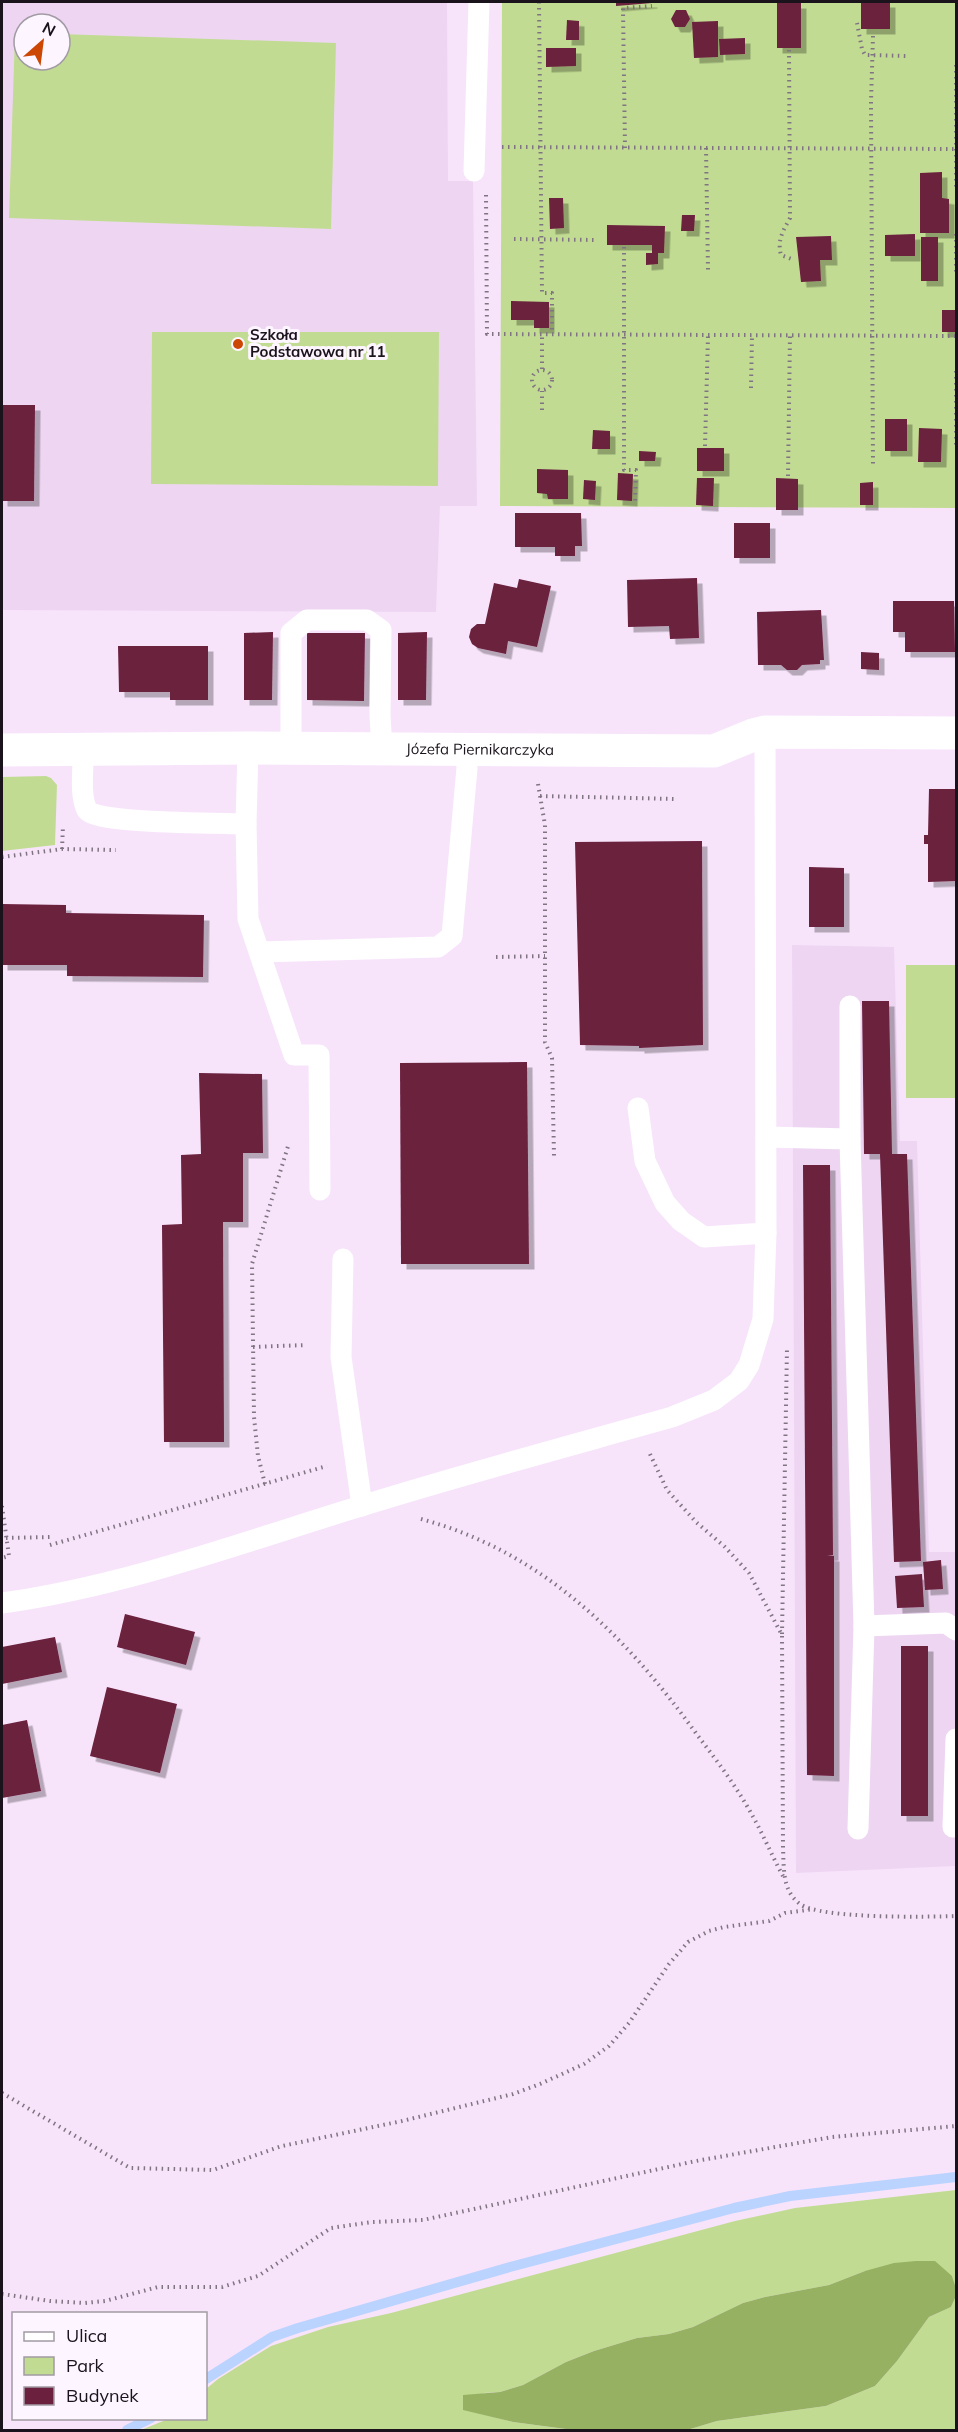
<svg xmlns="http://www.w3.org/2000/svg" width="958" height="2432" viewBox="0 0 958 2432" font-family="Mulish,sans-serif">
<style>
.built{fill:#eed6f3;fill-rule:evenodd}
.green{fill:#c1dc92}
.forest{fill:#96b161}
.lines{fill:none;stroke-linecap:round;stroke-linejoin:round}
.stream{stroke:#bbd3ff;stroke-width:10}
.building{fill:#6b203e;filter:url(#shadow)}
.path{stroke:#807483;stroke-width:4;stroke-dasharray:1.5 4.5;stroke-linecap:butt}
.service{stroke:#fff;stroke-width:21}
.minor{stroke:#fff;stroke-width:33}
.poi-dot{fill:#cc4604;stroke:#fdf5ff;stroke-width:2}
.labels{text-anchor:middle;stroke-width:6;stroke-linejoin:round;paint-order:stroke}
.poi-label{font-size:15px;font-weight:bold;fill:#1a131b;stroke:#fdf5ff;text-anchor:start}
.street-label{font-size:15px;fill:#1a131b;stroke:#fdf5ff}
</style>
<defs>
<filter id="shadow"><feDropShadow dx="5.5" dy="5.5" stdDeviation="0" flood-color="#0004"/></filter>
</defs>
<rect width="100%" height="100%" fill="#f7e4fb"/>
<g class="built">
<path d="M2 2H447L448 181H473L477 506H440L436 612 2 610ZM24 24H60V60H24Z"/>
<path d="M792 945 894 947 900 1141H917L929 1552H956V1866L796 1873Z"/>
</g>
<g class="green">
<path d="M502 2H956V508L500 506Z"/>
<path d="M15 33H24V60H60V34L336 43 331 229 9 218Z"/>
<path d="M152 332H439L438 486 151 484Z"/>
<path d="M46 776 51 778 57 785 55 845 2 851V777Z"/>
<rect x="906" y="965" width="50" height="133"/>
<path d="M956 2190V2288L952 2276 865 2271 829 2285 765 2297 743 2303 693 2327 669 2334 637 2338 594 2351 566 2362 523 2385 500 2392 484 2393 463 2409 513 2422 573 2430H141L168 2419 206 2418V2389L218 2379 271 2346 328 2327 391 2313 735 2221 795 2208Z"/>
<path d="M956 2296V2430H687L717 2421 826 2406 875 2386 897 2361 929 2317 951 2307Z"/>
</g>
<path class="forest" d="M916 2261H935L952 2276 956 2288V2296L951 2307 929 2317 897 2361 875 2386 826 2406 717 2421 687 2430H573L513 2422 463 2410V2395L500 2392 523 2385 566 2362 594 2351 637 2338 669 2334 693 2327 743 2303 765 2297 829 2285 865 2271 894 2263Z"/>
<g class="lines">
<g class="stream">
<path d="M206 2379 272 2337 298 2328 510 2267 734 2208 790 2196 956 2177"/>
<path d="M127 2430 151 2418"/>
</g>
</g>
<g class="building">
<path d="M616 2H652V3L616 6Z"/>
<rect x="861" y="2" width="29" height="27"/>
<rect x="777" y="3" width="24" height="45"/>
<path d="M676 10H686L690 19 685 27H675L671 19Z"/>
<path d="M567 20 579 21V40H566Z"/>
<path d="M718 21V57L694 58 692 22Z"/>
<path d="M745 38V54L720 55 719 39Z"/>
<path d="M546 48H576V66L546 67Z"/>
<path d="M942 172V198L949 199V233H920V173Z"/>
<path d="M549 198H563L564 228 550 229Z"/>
<path d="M682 215H695L694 231H681Z"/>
<path d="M607 225 665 226 664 253H658V264L646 265V253H652V245H607Z"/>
<path d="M915 234V256H885V235Z"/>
<path d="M831 236 832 260H820L821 281 801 282 796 237Z"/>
<rect x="921" y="237" width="17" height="44"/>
<path d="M511 301 549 302V328H534V320H511Z"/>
<rect x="942" y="310" width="14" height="22"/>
<path d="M2 405H35L34 501H2Z"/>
<rect x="885" y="419" width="22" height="32"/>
<path d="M919 428 942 429 941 462H918Z"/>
<path d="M593 430 610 431V449H592Z"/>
<rect x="697" y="448" width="27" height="23"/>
<path d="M639 451 656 452 655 461H639Z"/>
<path d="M537 469 568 470V499H548L547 494 537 493Z"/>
<path d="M618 473 633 474 632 501 617 500Z"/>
<path d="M697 478H714L713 506 696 505Z"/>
<path d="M776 478 798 479V510H776Z"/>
<path d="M584 480 596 481 595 500 583 499Z"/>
<path d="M873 482V505H860V483Z"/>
<path d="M515 513H581L582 546H575V556H555V547H515Z"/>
<rect x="734" y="523" width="36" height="35"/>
<path d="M697 578 699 638 670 639 669 626 628 627 627 580Z"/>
<path d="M519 579 551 586 537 647 508 641 506 654 478 648 472 644 469 637 471 629 477 624H485L494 583 517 588Z"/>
<path d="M893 601H954L955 652H905V632H893Z"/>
<path d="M821 610 824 660H820V664L802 665 797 670H787L781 665H758L757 612Z"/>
<path d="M273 632 272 700H244V633Z"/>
<path d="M427 632 426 700H398V633Z"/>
<path d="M307 633H365L364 701 307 700Z"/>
<path d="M118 646H208V700H170V692H119Z"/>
<path d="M861 652 879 653V670L861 669Z"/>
<path d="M929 789H956V881L928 882V844H924V835H928Z"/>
<path d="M702 841 703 1045 639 1048V1046L580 1045 575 842Z"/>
<path d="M809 867 844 868V927H809Z"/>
<path d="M2 904 66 905V913L204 915 203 977 67 976V965H2Z"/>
<path d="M862 1001H889L892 1154H907L921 1561 894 1562 880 1154H864Z"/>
<path d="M527 1062 529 1264H401L400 1063Z"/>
<path d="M199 1073 262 1074 263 1153H243V1222H223L224 1442H164L162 1225 182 1224 181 1155 201 1154Z"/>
<path d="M803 1165H830L833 1555H827L834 1556V1776L807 1775Z"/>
<path d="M941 1560 943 1589 925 1590 923 1562Z"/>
<path d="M922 1574 924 1607 897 1608 895 1576Z"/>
<path d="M125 1614 195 1632 186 1665 117 1647Z"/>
<path d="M55 1637 62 1672 2 1684V1647Z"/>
<rect x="901" y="1646" width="27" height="170"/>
<path d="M107 1687 177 1704 160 1773 90 1756Z"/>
<path d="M27 1720 41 1791 2 1798V1725Z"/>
</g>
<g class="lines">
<g class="path">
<path d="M539 2 542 293H552V334"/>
<path d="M857 23 862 49 865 55 909 56"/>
<path d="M873 36 871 102 873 466"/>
<path d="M789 50 790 218C783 231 777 240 781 255L794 260"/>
<path d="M956 65V189"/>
<path d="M502 147 956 149"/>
<path d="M625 148 623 8 652 6"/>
<path d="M706 148 708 270"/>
<path d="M486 195 487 334 956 336"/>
<path d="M956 234V275"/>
<path d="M514 239 597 240"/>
<path d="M624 247V470H636L635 504"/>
<path d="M542 369V334"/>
<circle cx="542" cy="380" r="10"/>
<path d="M956 371V447"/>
<path d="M751 388 752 336"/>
<path d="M542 410V391"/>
<path d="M705 446 708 336"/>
<path d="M788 476 790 335"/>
<path d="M538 784 545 825V1042L552 1058 554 1156"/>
<path d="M540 796 677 799"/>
<path d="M62 849 63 826"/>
<path d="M2 857 62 849 116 850"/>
<path d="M496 957 545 956"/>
<path d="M253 1347 306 1345"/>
<path d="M650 1454 667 1490 696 1522 725 1547 749 1573 782 1635 783 1848C784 1868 782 1891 800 1904 820 1919 928 1917 956 1916"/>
<path d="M265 1484 258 1456 254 1417 252 1264 289 1143"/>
<path d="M2 1506 9 1556 2 1558"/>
<path d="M421 1519C543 1552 626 1636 698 1736 717 1761 737 1787 752 1815 763 1834 772 1856 783 1876"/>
<path d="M6 1538 50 1537"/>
<path d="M50 1545 327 1466"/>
<path d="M782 1634 787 1348"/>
<path d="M2 2093 130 2168 213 2170 282 2146 402 2121 513 2094 540 2084 584 2064 609 2046 629 2023 669 1964 688 1942 709 1931 724 1927 769 1921 785 1913 814 1909"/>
<path d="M2 2294 50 2301 85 2303 105 2301 158 2287H222L258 2276 331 2228 372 2222 423 2220 696 2161 832 2137 956 2126"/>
</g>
<g class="service">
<path d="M474 171 479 2"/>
<path d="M248 748 246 824 248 919 294 1055H319L320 1190"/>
<path d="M291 748V633L307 620H367L381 630 380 715 382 750"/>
<path d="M83 750C84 767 79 794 87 810 95 824 224 823 246 824"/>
<path d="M260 952 438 947 452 936 467 768 466 751"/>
<path d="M850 1006V1139L864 1626 858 1829"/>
<path d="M638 1108 645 1161 665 1203 681 1221 704 1237 766 1233"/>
<path d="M766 1137 850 1139"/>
<path d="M343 1259 341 1357 362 1506"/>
<path d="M2 1603C125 1586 243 1542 361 1506 464 1474 569 1446 672 1417L714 1400 739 1381 749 1365 763 1319 766 1233 765 732"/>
<path d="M864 1626 946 1623 956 1630"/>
<path d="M953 1827 956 1739"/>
</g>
<path class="minor" id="s1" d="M2 750 248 748 714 751 753 735 765 732 956 733"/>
</g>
<circle class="poi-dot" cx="238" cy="344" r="6"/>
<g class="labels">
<g class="poi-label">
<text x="250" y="340">Szkoła<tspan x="250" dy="17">Podstawowa nr 11</tspan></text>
</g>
<g class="street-label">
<text dy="5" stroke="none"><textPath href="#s1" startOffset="478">Józefa Piernikarczyka</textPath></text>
</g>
</g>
<rect width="958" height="2432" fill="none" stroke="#1a131b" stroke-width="6"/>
<rect x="12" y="2312" width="195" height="108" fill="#fdf5ff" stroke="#a29ba4" stroke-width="1.5"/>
<rect x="24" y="2332" width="30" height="9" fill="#ffffff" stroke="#a29ba4" stroke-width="1.5"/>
<text x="66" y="2342" font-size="18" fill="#1a131b">Ulica</text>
<rect x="24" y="2357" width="30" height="18" fill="#c1dc92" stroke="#a29ba4" stroke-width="1.5"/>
<text x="66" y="2372" font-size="18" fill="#1a131b">Park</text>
<rect x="24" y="2387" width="30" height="18" fill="#6b203e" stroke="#a29ba4" stroke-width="1.5"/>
<text x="66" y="2402" font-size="18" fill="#1a131b">Budynek</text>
<g transform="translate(42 42) rotate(28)"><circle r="28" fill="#fdf5ff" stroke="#a29ba4" stroke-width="1.5"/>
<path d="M0-4.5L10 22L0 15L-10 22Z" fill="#cc4604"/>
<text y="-9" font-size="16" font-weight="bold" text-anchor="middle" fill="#1a131b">N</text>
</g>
</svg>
